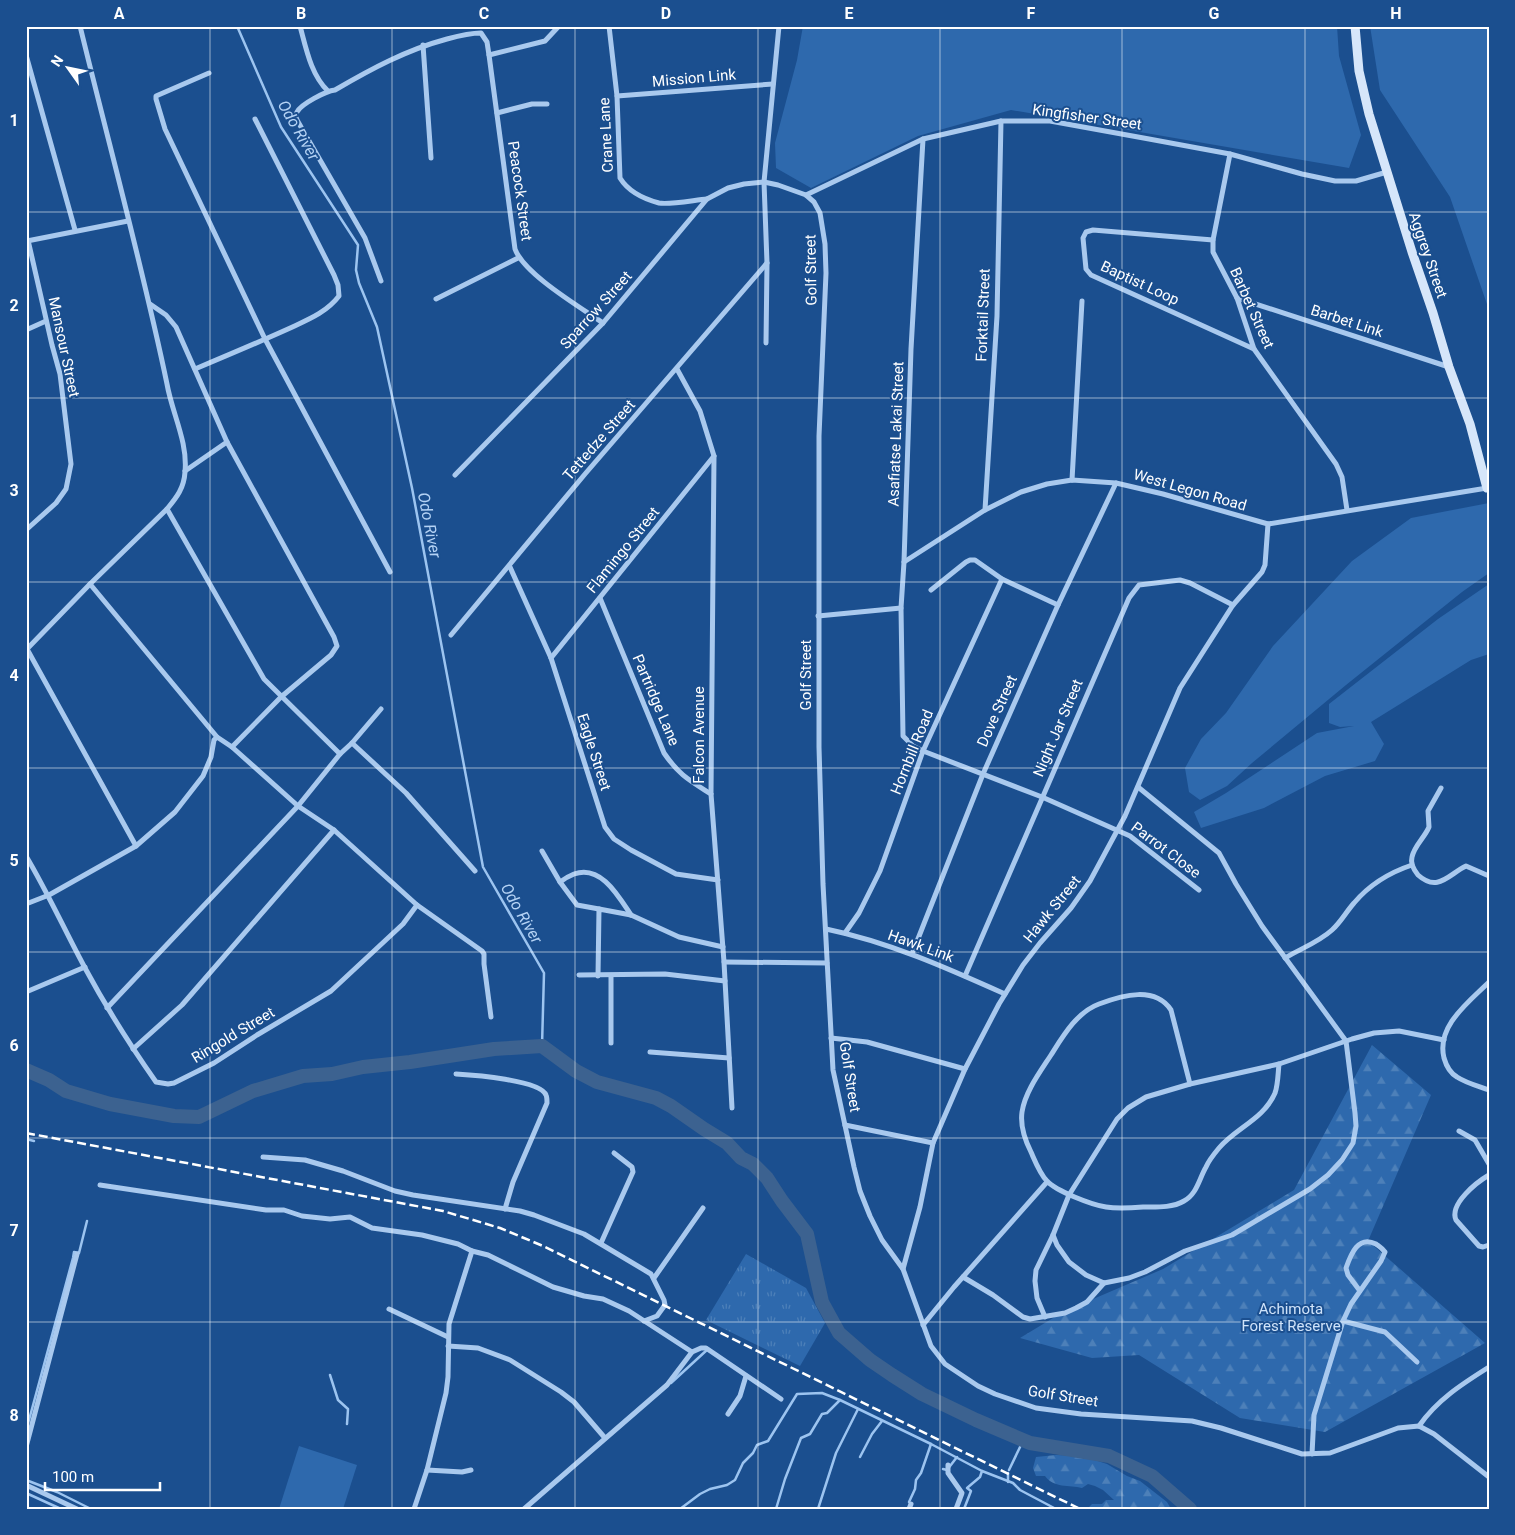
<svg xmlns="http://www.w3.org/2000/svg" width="1515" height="1535" viewBox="0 0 1515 1535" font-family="Roboto,sans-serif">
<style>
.grass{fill:#2e69ad}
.forest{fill:url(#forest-firs)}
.park{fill:url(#park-tufts)}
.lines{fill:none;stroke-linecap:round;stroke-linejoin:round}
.stream{stroke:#9cc4f0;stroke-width:2.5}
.river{stroke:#3c6290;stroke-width:14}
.minor{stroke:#a9c9ee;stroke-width:5}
.secondary{stroke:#d6e6fa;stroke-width:9}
.rail{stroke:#fff;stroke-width:2.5;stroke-dasharray:9 4;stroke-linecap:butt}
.grid{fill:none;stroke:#fff;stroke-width:1;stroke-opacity:0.55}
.labels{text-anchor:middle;stroke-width:4;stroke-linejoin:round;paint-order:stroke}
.street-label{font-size:15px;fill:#fff;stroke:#1b4f8f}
.park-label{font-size:15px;fill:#cfe3fa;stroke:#1b4f8f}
.water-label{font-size:16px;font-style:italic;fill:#b5d3f5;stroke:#1b4f8f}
.neatline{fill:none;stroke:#fff;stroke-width:2}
.grid-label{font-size:16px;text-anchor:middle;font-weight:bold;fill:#fff}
</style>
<defs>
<pattern id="forest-firs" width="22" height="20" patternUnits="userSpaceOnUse" patternTransform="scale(1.25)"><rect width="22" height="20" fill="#2e69ad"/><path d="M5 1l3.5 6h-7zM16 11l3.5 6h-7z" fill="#4d80b9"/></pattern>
<pattern id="park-tufts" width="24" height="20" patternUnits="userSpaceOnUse" patternTransform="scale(1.25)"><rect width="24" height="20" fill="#2e69ad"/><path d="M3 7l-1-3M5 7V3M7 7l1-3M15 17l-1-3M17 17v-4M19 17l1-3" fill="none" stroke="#4d80b9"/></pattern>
</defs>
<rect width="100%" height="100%" fill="#1b4f8f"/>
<g class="grass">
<path d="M803 26H1337L1339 56 1361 135 1349 168 1011 110 918 136 811 188 776 168 775 143 797 60Z"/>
<path d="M1370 26H1489V310L1450 197 1380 90Z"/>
<path d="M1489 503V573L1462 592 1346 685 1252 763 1227 786 1200 800 1189 792 1185 768 1201 739 1226 713 1273 646 1352 561 1411 518Z"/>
<path d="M1489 584V654L1471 660 1371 722 1384 744 1375 761 1325 776 1264 808 1201 828 1194 812 1226 793 1317 733 1354 726 1340 727 1329 723V704L1438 619Z"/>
<path d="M299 1446 357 1465 343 1509H279Z"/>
</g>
<g class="forest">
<path d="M1372 1045 1431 1095 1368 1241 1485 1343 1325 1432 1240 1418 1139 1355 1092 1358 1020 1338 1063 1312 1163 1269 1294 1190Z"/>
<path d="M1056 1455 1082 1456 1107 1464 1127 1476 1140 1481 1167 1502 1171 1509H1092L1089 1507 1092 1504H1102L1106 1500H1114L1103 1490 1095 1486 1088 1484 1082 1488C1070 1485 1053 1488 1045 1476H1036L1033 1468 1036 1457Z"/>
</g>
<path class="park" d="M746 1254 806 1288 825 1323 800 1366 706 1320Z"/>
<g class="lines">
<g class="stream">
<path d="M237 26 281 127 358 245 356 270 359 283 377 327 412 488 483 867 544 973 542 1046"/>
<path d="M26 1139 34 1141"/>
<path d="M330 1375 338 1400 348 1409 347 1424"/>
<path d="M671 1383 708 1349"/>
<path d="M26 1431 73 1258 74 1252 79 1253 87 1221"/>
<path d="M860 1457 872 1434 882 1421"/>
<path d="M943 1469 947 1470 957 1457"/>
<path d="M1009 1470 1021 1445 1030 1443"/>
<path d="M1008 1473V1482"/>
<path d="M26 1480 57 1492 91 1509"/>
<path d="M26 1493 61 1509"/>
<path d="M909 1502 915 1489 916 1480 921 1473 931 1444"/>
<path d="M680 1509 700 1494 710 1489 727 1485 735 1480 743 1463 753 1453 757 1445 768 1441 797 1394 822 1393 840 1400 931 1444 982 1471 1013 1483 1020 1490 1056 1509"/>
<path d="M776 1509 785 1479 801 1438 810 1434 822 1414 827 1413 840 1400"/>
<path d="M818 1509 836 1453 858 1409"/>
<path d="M964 1509 971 1491 967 1488 980 1477 982 1471"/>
</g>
<path class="river" d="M26 1070 49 1080 66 1091 110 1104 174 1116 199 1117 253 1091 303 1076 332 1074 363 1067 410 1062 494 1049 542 1046 576 1071 597 1082 656 1098 671 1106 704 1129 727 1143 741 1158 753 1164 767 1178 782 1201 807 1234 822 1302 839 1333 870 1360 892 1375 922 1394 976 1420 1030 1443 1109 1456 1152 1476 1190 1509"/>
<g class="minor">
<path d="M300 26C306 48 311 75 328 91"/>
<path d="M609 26 617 96 620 178C628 191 644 199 659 203 669 205 695 200 707 199"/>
<path d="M423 45 431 158"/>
<path d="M26 55 75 230"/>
<path d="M489 55 545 41 559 26"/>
<path d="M209 73 156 96V99L165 129 265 339 390 572"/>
<path d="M617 96 773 84"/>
<path d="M497 113 532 104H547"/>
<path d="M923 139 911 349 904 562 901 608 903 736 913 746 923 751 1042 797 1130 836 1199 890"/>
<path d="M1230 154 1213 240V252L1237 298 1254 349 1336 464 1342 477 1347 510"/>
<path d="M806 195 923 139 1001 121H1050L1149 139 1230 154 1302 174 1335 181H1356L1387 172"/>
<path d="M1213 240 1093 230 1086 232 1083 238 1086 269 1091 275 1254 349"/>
<path d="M27 241 128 221"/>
<path d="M381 281 365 238 297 120C296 117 295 116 297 112 301 104 326 91 335 90 371 69 406 50 447 39 458 36 469 33 481 33L487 42 489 55 515 249C524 274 580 307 603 323"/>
<path d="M1237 298 1449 367"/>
<path d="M436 299 518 258"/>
<path d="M26 330 46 321"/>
<path d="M766 343 767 263 764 182 779 26"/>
<path d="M195 369C226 356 257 343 288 329 307 320 326 313 339 296L338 285 334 275 255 119"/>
<path d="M677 369 700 411 714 456 711 794 724 962 732 1108"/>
<path d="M185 471 227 442"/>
<path d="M455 475 603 323 707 199 728 188 744 184 764 182 778 185 806 195 814 202 820 213 825 244 826 273 819 436V747L823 884 833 1070 854 1167 860 1191 870 1216 882 1240 903 1269 931 1346 945 1364 978 1386 995 1394 1036 1408 1081 1414 1192 1421 1221 1428 1302 1454 1330 1453 1398 1428 1419 1426 1434 1434 1489 1477"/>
<path d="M1072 480 1082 301"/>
<path d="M167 509 264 679 340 754"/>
<path d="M985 510 997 316 1001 121"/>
<path d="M26 530 56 503 66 489 71 464 60 374 52 345 28 240"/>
<path d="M904 562 985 510 1021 492 1047 484 1072 480 1116 483 1163 494 1268 524 1487 488"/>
<path d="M510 567 551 658 605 827 614 839 631 850 676 874 718 880"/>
<path d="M90 584 217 737"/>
<path d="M931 590 966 562 970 560H975L1002 579 1058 605"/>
<path d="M600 598 664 753C679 775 689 780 711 794"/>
<path d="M818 616 901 608"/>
<path d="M451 635 585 474 767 263"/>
<path d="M27 649 136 846"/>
<path d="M26 650 90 584 167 509C177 497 184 488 185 472 188 442 172 413 167 384 142 264 109 145 80 26"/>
<path d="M551 658 714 456"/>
<path d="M352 743 406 793 475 871"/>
<path d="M232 747 298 806 334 830 417 905 482 951 484 954V964L491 1017"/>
<path d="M1441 788 1428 811 1429 827C1425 837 1414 846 1412 857 1410 864 1414 870 1418 875 1438 893 1449 874 1466 866L1489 876"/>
<path d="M542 851 560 882C564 879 569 876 574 874 601 864 619 897 631 915"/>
<path d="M26 856C48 893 65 931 85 968 106 1007 130 1045 156 1082L168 1084 174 1083 214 1063 257 1035 331 991 403 924 417 905"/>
<path d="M560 882 577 905 599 909"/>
<path d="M26 904 49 895 136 846 175 812 203 776 211 757 214 740 217 737 232 747 281 697 331 655 337 646 334 637 227 442 176 327 166 315 150 304"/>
<path d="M826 929C889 942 947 968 1005 994"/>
<path d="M845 933 859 913 880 871 923 751 1002 579"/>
<path d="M912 954 983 774 1058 605 1116 483"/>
<path d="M1285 958C1300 949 1319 942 1332 930 1341 922 1346 912 1354 903 1370 884 1388 873 1412 865"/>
<path d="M724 962 827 963"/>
<path d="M579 975 665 974 725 981"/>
<path d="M598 976 599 909 631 915 679 937 723 947"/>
<path d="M611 976V1043"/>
<path d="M965 976 1129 598 1139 585 1180 580 1190 583 1233 605"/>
<path d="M1489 982C1469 1002 1436 1026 1444 1058 1446 1065 1450 1073 1457 1077 1466 1083 1478 1086 1489 1090"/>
<path d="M26 992 85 967"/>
<path d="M107 1008 298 806 340 754 352 743 381 709"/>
<path d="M831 1038 867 1042 965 1069"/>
<path d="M133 1049 182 1005 334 830"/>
<path d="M650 1052 729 1058"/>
<path d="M456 1074C473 1075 540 1080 546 1095 547 1097 547 1101 547 1103L513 1182 505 1209"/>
<path d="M1190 1084 1171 1010C1155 986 1123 995 1099 1004 1077 1012 1063 1036 1051 1055 1040 1072 1025 1092 1022 1112 1020 1126 1025 1140 1031 1152 1035 1161 1040 1174 1047 1181 1056 1191 1092 1205 1106 1207 1118 1209 1131 1208 1143 1207 1157 1207 1172 1208 1184 1201 1197 1194 1199 1179 1206 1167 1209 1160 1214 1154 1219 1148 1236 1128 1264 1119 1275 1093 1278 1085 1278 1073 1279 1064"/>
<path d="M845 1125 933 1143"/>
<path d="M1459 1131 1475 1140 1489 1164"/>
<path d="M263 1157 305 1160 343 1171 395 1191 413 1195 520 1211 534 1215 584 1234 651 1274 664 1300 665 1305 657 1316 644 1321"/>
<path d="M1489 1175C1477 1182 1449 1204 1456 1220L1479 1246 1483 1247 1489 1245"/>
<path d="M100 1185 266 1210H284L302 1216 330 1219 350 1217 372 1228 422 1235 458 1244 472 1251 488 1255 553 1287 584 1296 603 1299 629 1311 692 1352"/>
<path d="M1053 1235 1057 1245 1069 1262 1086 1275 1104 1283 1129 1278 1145 1272 1185 1251 1232 1235 1310 1189 1328 1175 1342 1160 1353 1143 1356 1126 1355 1113 1346 1041 1262 926 1236 884 1219 853 1138 787"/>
<path d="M601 1243 633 1172 632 1167 614 1153"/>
<path d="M903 1269 920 1207 933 1143 965 1069 999 1004 1023 965 1040 943 1071 908 1090 881 1125 816 1180 688 1233 605 1262 572 1265 565 1268 524"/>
<path d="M963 1277 993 1295 1023 1317 1030 1319 1065 1313 1076 1308 1087 1302 1104 1283"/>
<path d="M654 1278 703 1208"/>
<path d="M389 1309 448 1337"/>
<path d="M1045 1317 1037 1298 1035 1281 1036 1270 1053 1235 1069 1195 1117 1119 1128 1108 1146 1097 1190 1084 1279 1064 1352 1039 1374 1033 1399 1031 1444 1040"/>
<path d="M1343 1321 1385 1332 1417 1362"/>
<path d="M923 1325 954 1287 1047 1182"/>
<path d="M448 1346 478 1348 510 1360 561 1392 574 1402 605 1438"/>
<path d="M728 1414 740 1396 746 1376"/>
<path d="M1419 1426C1437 1400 1462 1384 1489 1367"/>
<path d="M26 1447 77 1254"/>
<path d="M1312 1454 1314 1415 1343 1321 1351 1304 1381 1261 1385 1252C1382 1248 1380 1247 1376 1244 1358 1235 1351 1254 1346 1268L1348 1275 1360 1291"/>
<path d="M948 1465V1473L962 1493 956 1509"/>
<path d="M427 1470 462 1472 471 1470"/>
<path d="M26 1485 77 1509"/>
<path d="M414 1509 427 1470 446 1393 448 1377 449 1324 472 1251"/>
<path d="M524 1509 667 1385 692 1352 701 1348H706L781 1399"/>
<path d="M909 1509 911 1504"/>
</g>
<path class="secondary" d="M1355 26 1359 71 1369 114 1412 252 1433 313 1449 367 1470 424 1487 488H1489"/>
<path class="rail" d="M26 1133 443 1211 500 1228 543 1246 1080 1509"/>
</g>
<path class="grid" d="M210 26V1509M392 26V1509M575 26V1509M758 26V1509M940 26V1509M1122 26V1509M1305 26V1509M26 212H1489M26 398H1489M26 582H1489M26 768H1489M26 952H1489M26 1138H1489M26 1322H1489"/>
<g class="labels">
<g class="street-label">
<text transform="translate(694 78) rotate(-5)" y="5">Mission Link</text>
<text transform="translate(1087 117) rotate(8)" y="5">Kingfisher Street</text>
<text transform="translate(606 135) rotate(-93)" y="5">Crane Lane</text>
<text transform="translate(520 191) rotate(82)" y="5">Peacock Street</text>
<text transform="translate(1428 255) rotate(71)" y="5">Aggrey Street</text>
<text transform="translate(811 270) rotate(-91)" y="5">Golf Street</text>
<text transform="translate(1140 283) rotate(25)" y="5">Baptist Loop</text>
<text transform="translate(1252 308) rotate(66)" y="5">Barbet Street</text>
<text transform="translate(596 310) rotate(-48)" y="5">Sparrow Street</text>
<text transform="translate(983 315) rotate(-88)" y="5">Forktail Street</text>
<text transform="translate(1347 321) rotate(18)" y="5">Barbet Link</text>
<text transform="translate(64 347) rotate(78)" y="5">Mansour Street</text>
<text transform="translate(896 434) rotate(-88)" y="5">Asafiatse Lakai Street</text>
<text transform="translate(599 440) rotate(-49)" y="5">Tettedze Street</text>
<text transform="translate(1190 490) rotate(16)" y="5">West Legon Road</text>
<text transform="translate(623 550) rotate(-51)" y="5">Flamingo Street</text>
<text transform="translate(806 675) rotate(-90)" y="5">Golf Street</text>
<text transform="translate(656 700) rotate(67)" y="5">Partridge Lane</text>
<text transform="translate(997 711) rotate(-66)" y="5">Dove Street</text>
<text transform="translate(1058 728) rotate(-67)" y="5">Night Jar Street</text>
<text transform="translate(699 735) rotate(-90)" y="5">Falcon Avenue</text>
<text transform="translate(594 752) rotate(72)" y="5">Eagle Street</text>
<text transform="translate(912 752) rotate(-68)" y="5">Hornbill Road</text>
<text transform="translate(1166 850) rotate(37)" y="5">Parrot Close</text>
<text transform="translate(1052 909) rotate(-51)" y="5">Hawk Street</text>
<text transform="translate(921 946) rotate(20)" y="5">Hawk Link</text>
<text transform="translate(233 1035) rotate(-31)" y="5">Ringold Street</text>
<text transform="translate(850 1077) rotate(81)" y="5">Golf Street</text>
<text transform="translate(1063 1396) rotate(9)" y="5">Golf Street</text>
</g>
<g class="park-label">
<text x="1291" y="1314">Achimota<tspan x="1291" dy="17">Forest Reserve</tspan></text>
</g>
<g class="water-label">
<text transform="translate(299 130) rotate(60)" y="6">Odo River</text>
<text transform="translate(430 525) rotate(79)" y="6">Odo River</text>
<text transform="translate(522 913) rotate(60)" y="6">Odo River</text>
</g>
</g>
<rect width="1515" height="1535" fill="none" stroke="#1b4f8f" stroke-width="55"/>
<g transform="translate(68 68) rotate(303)" stroke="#1b4f8f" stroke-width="4" paint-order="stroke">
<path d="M0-4L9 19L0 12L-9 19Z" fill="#ffffff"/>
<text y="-8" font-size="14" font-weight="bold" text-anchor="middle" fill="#ffffff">N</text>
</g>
<path d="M45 1482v8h115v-8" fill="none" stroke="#ffffff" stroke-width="2.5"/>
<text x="52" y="1482" font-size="15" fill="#ffffff" stroke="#1b4f8f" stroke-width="4" paint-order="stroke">100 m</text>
<rect x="28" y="28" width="1460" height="1480" class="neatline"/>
<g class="grid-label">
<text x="119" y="19">A</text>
<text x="301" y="19">B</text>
<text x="484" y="19">C</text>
<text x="666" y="19">D</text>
<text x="849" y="19">E</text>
<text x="1031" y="19">F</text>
<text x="1214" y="19">G</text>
<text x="1396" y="19">H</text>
<text x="14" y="126">1</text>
<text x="14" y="311">2</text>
<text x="14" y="496">3</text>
<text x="14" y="681">4</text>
<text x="14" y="866">5</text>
<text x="14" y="1051">6</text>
<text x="14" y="1236">7</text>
<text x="14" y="1421">8</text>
</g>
</svg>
